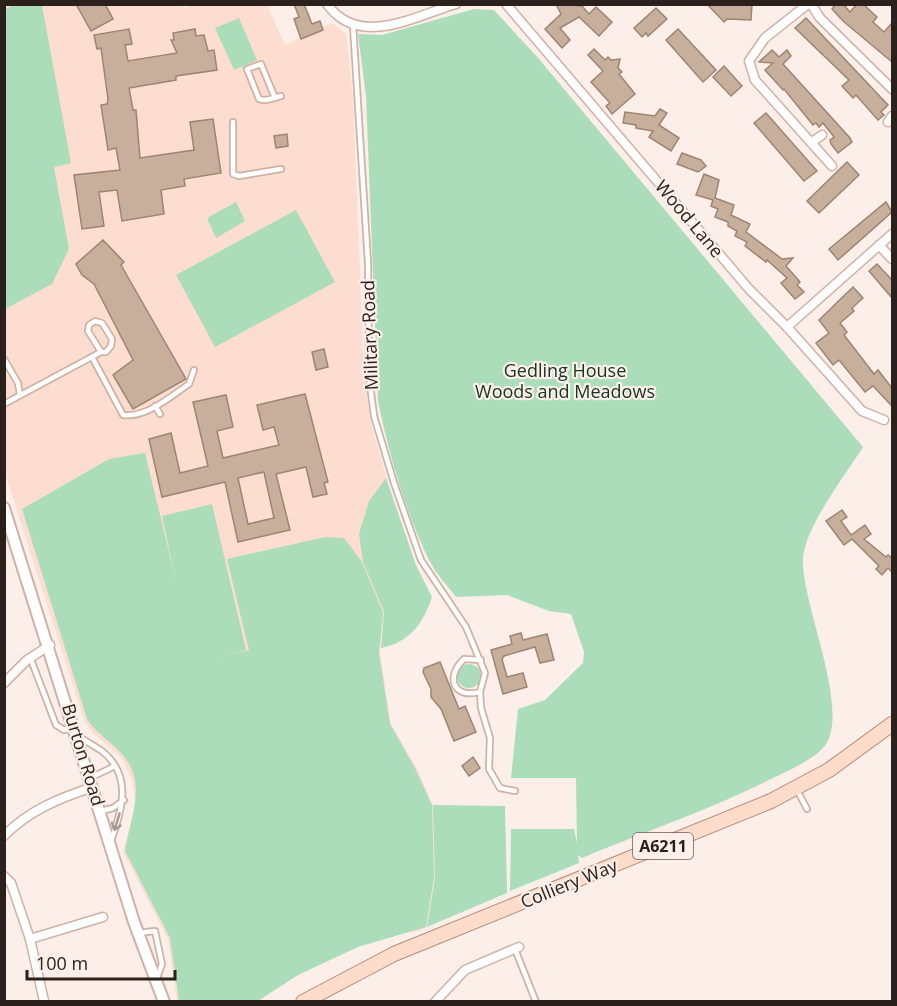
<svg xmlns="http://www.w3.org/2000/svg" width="897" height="1006" viewBox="0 0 897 1006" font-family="'Open Sans',sans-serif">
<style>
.built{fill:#fdddcf}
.green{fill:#abddbb}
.building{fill:#c8af9c;stroke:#9d8572;stroke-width:1.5;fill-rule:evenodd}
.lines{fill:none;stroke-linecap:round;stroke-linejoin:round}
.service-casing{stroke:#d0b2a4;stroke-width:8}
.minor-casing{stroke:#d0b2a4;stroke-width:11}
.tertiary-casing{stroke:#d0b2a4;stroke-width:14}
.primary-casing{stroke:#b48b75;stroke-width:16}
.service{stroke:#fff;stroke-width:4.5}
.minor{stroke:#fff;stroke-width:8}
.tertiary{stroke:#fff;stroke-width:10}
.primary{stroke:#fedcca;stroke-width:14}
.oneway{stroke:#a09b98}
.labels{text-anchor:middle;stroke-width:4.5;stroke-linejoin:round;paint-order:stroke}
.shield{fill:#fcefe9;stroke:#6a5e59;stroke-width:1.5}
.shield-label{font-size:16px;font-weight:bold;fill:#2b201b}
.street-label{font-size:18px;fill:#2b201b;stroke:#fcefe9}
.park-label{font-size:18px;fill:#143521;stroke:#fcefe9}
</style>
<rect width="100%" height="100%" fill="#fcefe9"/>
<path class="built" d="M182 4 184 8 192 4 267 5 285 45 332 23 346 34 353 97 364 377 371 424 394 504 380 653 391 724 416 767 433 805 435 878 427 927 417 931 330 946 233 1001H177L168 939 123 852 136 802 132 780 121 757 92 732 84 720 5 473V5Z"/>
<g class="green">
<path d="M15 4 42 5 71 163 54 167 69 249 52 284 5 309 4 10Z"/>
<path d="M474 9 494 10 539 59 863 447C846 474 805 527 803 558 800 602 855 717 822 749 808 763 785 772 767 781 707 811 644 832 582 858L578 855 579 863 510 891 511 829H574L577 843 576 778H511L518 709 545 700 583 663 584 652 571 614 549 611 507 595 456 597C447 585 436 574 429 560 406 514 388 451 378 401L366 96 358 34 382 35Z"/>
<path d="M239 18 257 60 234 70 215 28Z"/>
<path d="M236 202 245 221 216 238 207 218Z"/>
<path d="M296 210 335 282 215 347 176 275Z"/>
<path d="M145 453 176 581 162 516 212 504 246 650 219 657 249 650 227 559 326 537 344 538 362 562 383 612 379 653 390 724 415 768 432 805 434 877 426 927 358 947 298 975 258 1001H179L170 938 125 851C130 818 149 781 120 752 109 740 96 733 87 719L22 509 109 459Z"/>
<path d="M386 478 416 565 432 597C423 624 410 642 381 648L384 611 363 562 359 534 369 501Z"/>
<circle cx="469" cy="676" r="12"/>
<path d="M433 805 505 806 507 893 427 927 435 878Z"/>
</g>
<g class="building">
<path d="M76 4H105L113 19 91 31Z"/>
<path d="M294 4H304L312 24 320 21 323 30 301 39 294 19 299 17Z"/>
<path d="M556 4 582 6 589 14 596 7 612 22 599 36 579 17 560 28 570 40 562 48 545 29 561 14Z"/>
<path d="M707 4H752L751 20 727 19 724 22Z"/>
<path d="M836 4H843L850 12 857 4H863L877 17 873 22 884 32 892 23V62L843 21 832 9Z"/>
<path d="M656 8 667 19 648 36 646 33 642 37 634 28Z"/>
<path d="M806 18 888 105 881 112 884 115 878 120 856 95 853 98 842 86 849 80 795 28Z"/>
<path d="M129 29 132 44 125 45 128 61 177 53 171 40H174L173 33 195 29 196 36 204 35 208 51 214 50 217 70 176 76V80L129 88 133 110H136L140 158 194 150 190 122 213 119 221 173 184 179 185 186 161 190 164 214 122 221 117 190 99 192 104 226 82 229 74 175 120 170 116 148 108 150 101 105 107 104 108 99 101 48 97 49 94 35Z"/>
<path d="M678 29 716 70 703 82 666 40Z"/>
<path d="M594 49 605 60 608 57 611 60 620 59 618 68 622 72 619 74 635 94 612 114 606 106 610 103 591 82 603 71 588 55Z"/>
<path d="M772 50 779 57 787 50 791 56 783 64 850 138 852 142 838 153 831 144 830 140 834 137 823 123 819 127 816 123 813 125 784 89 783 90 765 70 773 63 759 62Z"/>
<path d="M724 66 742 86 731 96 713 77Z"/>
<path d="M660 109 667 113 659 125 679 138 671 151 649 137 653 131 636 128V125L623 123 625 112 655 116Z"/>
<path d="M766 113 817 171 804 181 754 123Z"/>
<path d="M287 134 288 146 276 148 274 136Z"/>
<path d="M682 153 701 160 706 166 698 172 677 164Z"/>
<path d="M847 162 859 175 819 213 807 201Z"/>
<path d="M704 174 719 180 715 198 734 205 731 215 750 224 746 232 782 259 793 258 786 266 800 282 797 285 804 292 795 299 781 283 787 278 767 260 766 262 745 246 747 242 735 236 737 231 728 226V222L715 217 718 209 711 206 713 200 696 195Z"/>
<path d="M886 202 892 212 838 260 829 249Z"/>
<path d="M103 240 124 262 121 265 186 379 133 409 113 375 133 360 94 284 82 275 76 264Z"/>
<path d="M877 264 892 280V298L869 271Z"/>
<path d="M853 287 863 298 852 308 854 311 840 323 847 332 844 335 874 374 878 370 892 388V406L873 386 865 392 839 360 833 365 816 343 829 333 819 320Z"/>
<path d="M324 349 328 367 316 370 312 352Z"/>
<path d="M305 394 328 482 324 483 327 494 313 497 306 467 276 474 290 530 238 542 225 482 162 497 149 439 171 433 180 473 208 466 193 402 226 395 233 427 217 431 223 458 279 445 274 427 263 430 257 405ZM264 472 274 518 248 524 238 478Z"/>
<path d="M842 510 847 517 841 521 851 535 865 525 871 534 864 539 886 557 888 555 892 558V572L888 568 882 575 876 569 879 566 852 539 844 545 826 521Z"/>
<path d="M521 633 523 640 547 634 554 660 540 663 535 647 504 656 502 659 507 677 523 673 527 687 503 694 491 650 512 644 510 636Z"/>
<path d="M440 662 459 709 465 706 476 732 454 741 441 709 431 697V689L423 672 424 668Z"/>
<path d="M473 757 480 768 469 776 462 766Z"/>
</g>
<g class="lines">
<g class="service-casing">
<g id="service">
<path d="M353 25 368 263 369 377 374 416 394 483 421 560 466 627 485 673 480 692 481 708 490 738 489 769 500 788 515 791"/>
<path d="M275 98 261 64 247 69 259 99C266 102 273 98 281 96"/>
<path d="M233 122V174L239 176 281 169"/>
<path d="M95 321 102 323 112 339 111 346 106 352H101L88 331 89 325Z"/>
<path d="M92 357 123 415C147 418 171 396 189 384L194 370"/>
<path d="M4 359 18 383 20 395"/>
<path d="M4 404 101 352"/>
<path d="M155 406 160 414"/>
<path d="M30 657 56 725 64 730 72 728"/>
<path d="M480 692C453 699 445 677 464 659L481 660"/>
<path d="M79 736C86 742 95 746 102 751 133 776 122 809 111 841"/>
<path d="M90 778 115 766"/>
<path d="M797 790 807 809"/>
<path d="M101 811 113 808 124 800"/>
<path d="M138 933 155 931 162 964 157 978"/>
<path d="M515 949 536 1002"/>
</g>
</g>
<g class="minor-casing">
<g id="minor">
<path d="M327 4C359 49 415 16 456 4"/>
<path d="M506 4 749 289 787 327 862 411 884 420"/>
<path d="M808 4 765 38 749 61 755 80 832 166"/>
<path d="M811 4 820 18 892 89"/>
<path d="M888 122 892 116"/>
<path d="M812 142 822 135"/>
<path d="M879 245 892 259"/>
<path d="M787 327 892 234"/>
<path d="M4 683 27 660 50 645"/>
<path d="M4 836C29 810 60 798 93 787"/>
<path d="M4 876 11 883 30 939 44 1001"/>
<path d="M30 939 103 917"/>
<path d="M435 1002 465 970 519 947"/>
</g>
</g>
<g class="tertiary-casing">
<path id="tertiary" d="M4 508 134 922 164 1002"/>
</g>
<g class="primary-casing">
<path id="primary" d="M303 1002 394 954 771 801 829 770 892 724"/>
</g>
<use href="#service" class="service"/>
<use href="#minor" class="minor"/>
<use href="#tertiary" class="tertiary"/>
<use href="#primary" class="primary"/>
</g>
<defs><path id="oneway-shaft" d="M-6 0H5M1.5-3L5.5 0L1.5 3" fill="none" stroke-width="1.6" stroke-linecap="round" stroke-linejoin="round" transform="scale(1.5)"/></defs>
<use class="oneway" href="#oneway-shaft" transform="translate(117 822) rotate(107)"/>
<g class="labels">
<rect class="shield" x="633" y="833" width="60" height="26" rx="4.5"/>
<g class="shield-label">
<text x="663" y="852">A6211</text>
</g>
<g class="street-label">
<text transform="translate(689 219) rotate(50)" y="6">Wood Lane</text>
<text transform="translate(370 335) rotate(-92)" y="6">Military Road</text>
<text transform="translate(83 755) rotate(73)" y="6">Burton Road</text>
<text transform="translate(569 884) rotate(-22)" y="6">Colliery Way</text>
</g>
<g class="park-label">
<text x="565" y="377">Gedling House<tspan x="565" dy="21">Woods and Meadows</tspan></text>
</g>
</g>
<rect width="897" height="1006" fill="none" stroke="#2b201b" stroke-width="12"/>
<path d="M27 970v9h148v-9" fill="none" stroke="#2b201b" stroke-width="3"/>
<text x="36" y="970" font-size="18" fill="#2b201b" stroke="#fcefe9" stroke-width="4.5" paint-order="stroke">100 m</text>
</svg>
